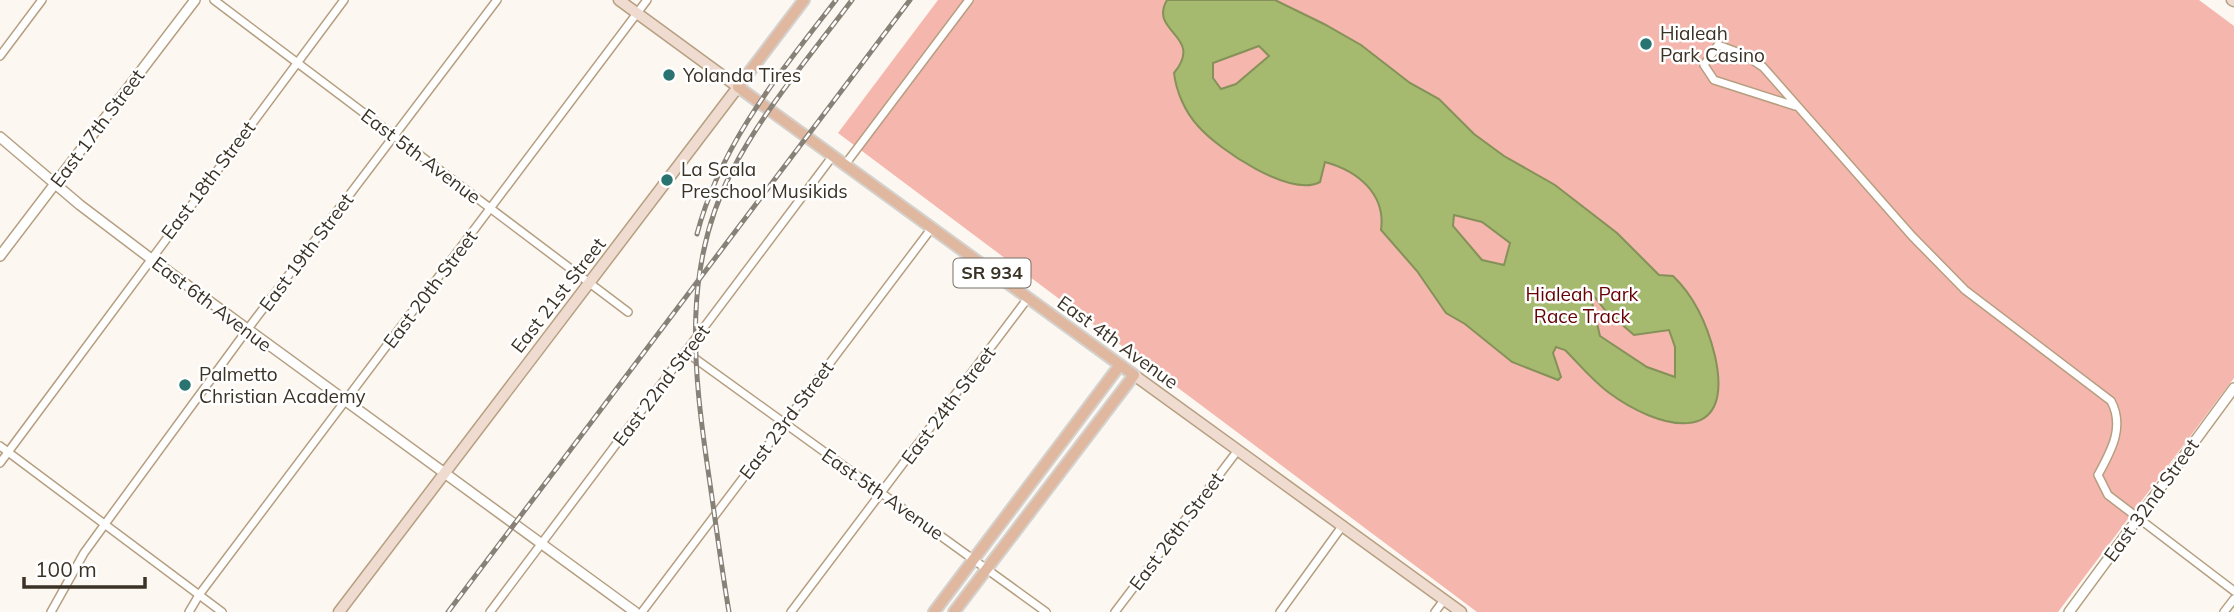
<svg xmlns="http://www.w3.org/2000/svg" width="2234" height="612" viewBox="0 0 2234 612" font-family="Mulish,sans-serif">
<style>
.green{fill:#f5b6ad}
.water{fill:#a5ba6e;stroke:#859158;stroke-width:2;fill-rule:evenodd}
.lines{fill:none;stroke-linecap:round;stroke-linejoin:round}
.minor-casing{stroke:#b69f81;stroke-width:10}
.tertiary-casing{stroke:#b69f81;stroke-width:12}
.secondary-casing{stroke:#b69f81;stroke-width:13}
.primary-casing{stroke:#d4d2cf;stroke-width:14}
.minor{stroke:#fff;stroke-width:7}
.tertiary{stroke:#fff;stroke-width:9}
.secondary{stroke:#efdbcf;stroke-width:10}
.primary{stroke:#e0b79f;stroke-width:10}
.rail-casing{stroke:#888177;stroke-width:5}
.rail{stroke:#fff;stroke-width:2.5;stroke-dasharray:8;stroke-linecap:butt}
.poi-dot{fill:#297371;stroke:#fff;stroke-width:2.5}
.labels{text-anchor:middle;stroke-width:5;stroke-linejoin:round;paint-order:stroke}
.shield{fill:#fff;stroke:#767067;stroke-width:2}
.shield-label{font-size:18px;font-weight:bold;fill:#3b3226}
.poi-label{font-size:19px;fill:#3b3226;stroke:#fff;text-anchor:start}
.street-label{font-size:19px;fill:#3b3226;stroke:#fff}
.park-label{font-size:19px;fill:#670004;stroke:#fff}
</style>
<rect width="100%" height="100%" fill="#fcf7f1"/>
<path class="green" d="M938 0H2199L2234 26V378L2058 612H1477L838 133Z"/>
<path class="water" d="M1167 0H1275L1324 24 1361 45 1410 83 1439 99 1474 134 1504 156 1555 185 1617 233 1659 275 1673 276C1695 297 1708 327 1715 356 1736 450 1657 429 1608 392 1592 380 1579 364 1565 350L1556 347 1553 353 1561 377 1558 380 1512 362 1465 324 1446 313 1417 271 1381 230C1386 194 1358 171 1325 162L1320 182C1290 198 1218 149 1198 126 1185 112 1176 91 1174 73 1205 35 1148 33 1167 0ZM1259 46 1269 56 1236 84 1221 89 1213 78V63ZM1454 215 1482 222 1510 243 1504 265 1482 260 1453 226ZM1589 290 1605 310 1634 335 1669 330 1675 347V377L1647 367 1600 336Z"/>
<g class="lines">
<g class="minor-casing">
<g id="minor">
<path d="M214 0 628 312"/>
<path d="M0 56 42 0"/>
<path d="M1795 106 1714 80 1704 65 1718 45 1745 55 1763 67 1912 236 1965 290 2111 401C2125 427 2111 451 2098 475L2108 495 2234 591"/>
<path d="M844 166 969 0"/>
<path d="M686 352 1046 612"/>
<path d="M0 446 222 612"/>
<path d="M0 463 344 0"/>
<path d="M51 612 84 553 105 524 247 330 497 0"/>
<path d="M189 612 199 595 647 0"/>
<path d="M490 612 832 157"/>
<path d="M642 612 931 229"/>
<path d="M791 612 1028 298"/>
<path d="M1115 612 1238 450"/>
<path d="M1280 612 1343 525"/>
<path d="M1435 612 1444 600"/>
<path d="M2224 612 2234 599"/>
</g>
</g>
<g class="tertiary-casing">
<g id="tertiary">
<path d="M0 137 80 205 150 258 635 612"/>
<path d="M0 256 195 0"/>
<path d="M2069 612 2234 388"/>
</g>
</g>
<g class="secondary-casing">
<g id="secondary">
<path d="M2232 0 2234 1"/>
<path d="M1134 375 1461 612"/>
<path d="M339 612 738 87 619 0"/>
</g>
</g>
<g class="primary-casing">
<g id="primary">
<path d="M804 0 738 87 1134 375 954 612"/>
<path d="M934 612 1120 365"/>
</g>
</g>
<use href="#minor" class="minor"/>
<use href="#tertiary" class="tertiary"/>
<use href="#secondary" class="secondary"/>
<use href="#primary" class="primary"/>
<g class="rail-casing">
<g id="rail">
<path d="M697 234C721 143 780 73 836 0"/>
<path d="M448 612 910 0"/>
<path d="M729 612C721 565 715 517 708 470 693 367 682 265 733 169 765 108 811 55 852 0"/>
</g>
</g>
<use href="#rail" class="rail"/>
</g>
<g class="poi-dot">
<circle cx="1646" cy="44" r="7"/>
<circle cx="669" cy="75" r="7"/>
<circle cx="667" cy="180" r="7"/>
<circle cx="185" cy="385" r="7"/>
</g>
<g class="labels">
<rect class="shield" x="953.5" y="258.5" width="77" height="29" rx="5"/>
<g class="shield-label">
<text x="992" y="279">SR 934</text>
</g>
<g class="poi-label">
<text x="1660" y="40">Hialeah<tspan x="1660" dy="22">Park Casino</tspan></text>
<text x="683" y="82">Yolanda Tires</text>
<text x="681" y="176">La Scala<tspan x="681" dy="22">Preschool Musikids</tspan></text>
<text x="199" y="381">Palmetto<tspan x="199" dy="22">Christian Academy</tspan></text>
</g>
<g class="street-label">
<text transform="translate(97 128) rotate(-53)" y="7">East 17th Street</text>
<text transform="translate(421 156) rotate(37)" y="7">East 5th Avenue</text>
<text transform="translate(208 180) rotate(-53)" y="7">East 18th Street</text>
<text transform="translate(306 252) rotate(-53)" y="7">East 19th Street</text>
<text transform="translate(430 289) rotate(-53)" y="7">East 20th Street</text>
<text transform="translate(558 295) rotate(-52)" y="7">East 21st Street</text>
<text transform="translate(212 304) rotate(37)" y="7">East 6th Avenue</text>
<text transform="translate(1118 342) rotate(36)" y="7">East 4th Avenue</text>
<text transform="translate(661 385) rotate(-53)" y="7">East 22nd Street</text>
<text transform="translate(948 405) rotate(-53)" y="7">East 24th Street</text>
<text transform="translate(786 420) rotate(-53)" y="7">East 23rd Street</text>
<text transform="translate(883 494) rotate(35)" y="7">East 5th Avenue</text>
<text transform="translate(2151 500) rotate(-54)" y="7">East 32nd Street</text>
<text transform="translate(1176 531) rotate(-53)" y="7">East 26th Street</text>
</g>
<g class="park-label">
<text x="1582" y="301">Hialeah Park<tspan x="1582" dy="22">Race Track</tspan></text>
</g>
</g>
<path d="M24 577v10h121v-10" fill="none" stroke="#3b3226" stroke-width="3.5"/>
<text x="35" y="577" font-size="21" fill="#3b3226" stroke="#ffffff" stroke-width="5" paint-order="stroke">100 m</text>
</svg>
